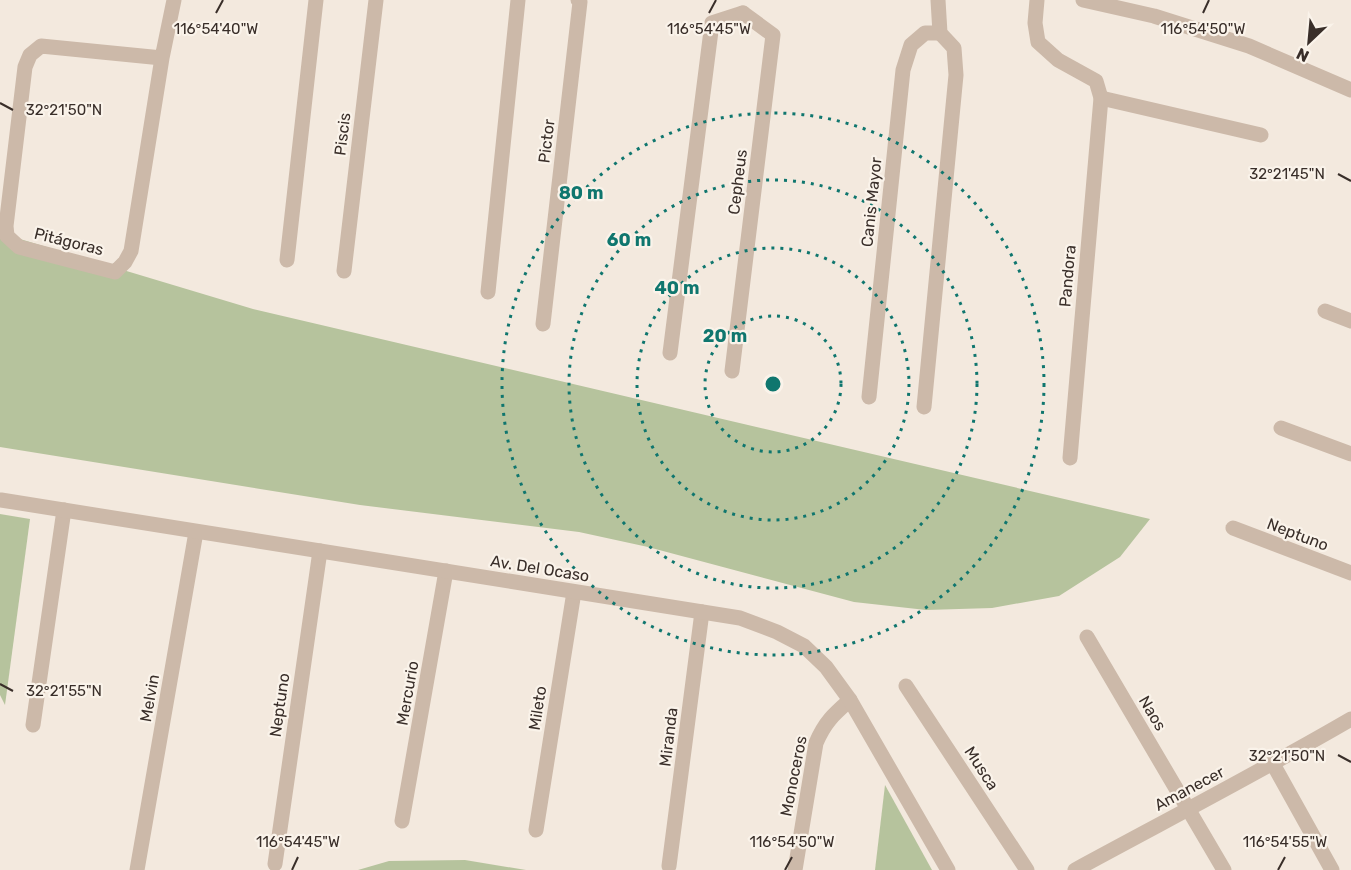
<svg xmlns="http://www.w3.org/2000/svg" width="1351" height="870" viewBox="0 0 1351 870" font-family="Rubik,sans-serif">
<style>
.green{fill:#b6c39d}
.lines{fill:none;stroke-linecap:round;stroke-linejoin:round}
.minor{stroke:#ccb9a9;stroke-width:15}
.tertiary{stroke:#ccb9a9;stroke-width:15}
.ticks{fill:none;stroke:#392e29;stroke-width:2}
.ring{fill:none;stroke:#0f766e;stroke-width:3;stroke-dasharray:3 6}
.labels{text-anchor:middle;stroke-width:4.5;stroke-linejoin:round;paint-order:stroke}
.street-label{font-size:16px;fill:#392e29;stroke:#faf3ea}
.ticks-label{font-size:15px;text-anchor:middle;fill:#392e29;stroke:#faf3ea;stroke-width:4.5;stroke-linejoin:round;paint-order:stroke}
.centre{fill:#0f766e;stroke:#faf3ea;stroke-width:3}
.ring-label{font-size:18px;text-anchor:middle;font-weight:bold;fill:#0f766e;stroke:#faf3ea;stroke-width:4.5;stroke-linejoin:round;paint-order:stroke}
</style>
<rect width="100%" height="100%" fill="#f3e9de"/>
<g class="green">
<path d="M0 233 253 309 1150 519 1120 557 1059 596 992 608 926 610 854 602 648 547 579 532 360 505 0 447Z"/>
<path d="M0 514 30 519 5 705 0 695Z"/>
<path d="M885 785 932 870H875Z"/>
<path d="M465 860 526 870H358L389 861Z"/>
</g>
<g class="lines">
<g class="minor">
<path d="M1037 0 1035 23 1038 42 1058 60 1096 81 1101 98 1070 458"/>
<path d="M162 58 41 46 30 55 25 67 6 226 7 236 19 247 115 272 125 262 131 251 162 58 174 0"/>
<path d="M1101 98 1261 135"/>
<path d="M287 260 316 0"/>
<path d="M344 271 376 0"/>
<path d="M488 292 518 0"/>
<path d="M1325 311 1351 321"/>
<path d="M543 324 580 2 578 0"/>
<path d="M670 353 712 23 743 13"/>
<path d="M732 371 773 35 743 13"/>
<path d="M869 397 903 70 911 45 925 33H940"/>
<path d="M924 407 956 75 954 48 940 33 938 0"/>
<path d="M1281 428 1351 454"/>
<path d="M1233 528 1351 573"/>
<path d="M1087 637 1224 870"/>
<path d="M906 686 1027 870"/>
<path d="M33 725 64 510"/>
<path d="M1273 764 1332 870"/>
<path d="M402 821 446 571"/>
<path d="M536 830 574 592"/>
<path d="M275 864 320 551"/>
<path d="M669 866 702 612"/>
<path d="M137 870 196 532"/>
<path d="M795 870 816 743C825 722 833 715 850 700"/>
</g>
<g class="tertiary">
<path d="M1083 0 1154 16 1249 46 1351 90"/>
<path d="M1 500 740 618 777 632 804 646 826 667 850 700 948 870"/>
<path d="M1075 870C1167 820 1260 772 1351 719"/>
</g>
</g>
<path class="ticks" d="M216 13 223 0M709 13 716 0M1203 13 1209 0M0 103 13 110M1338 174 1351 181M0 684 13 691M1338 755 1351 762M292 870 298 857M785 870 792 857M1278 870 1285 857"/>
<g class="ring">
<circle cx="773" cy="384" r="68"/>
<circle cx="773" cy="384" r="136"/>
<circle cx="773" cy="384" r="204"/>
<circle cx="773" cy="384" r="271"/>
</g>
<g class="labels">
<g class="street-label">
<text transform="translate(342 134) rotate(-83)" y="6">Piscis</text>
<text transform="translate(546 141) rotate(-83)" y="6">Pictor</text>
<text transform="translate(737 182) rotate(-83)" y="6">Cepheus</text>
<text transform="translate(871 202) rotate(-84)" y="6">Canis Mayor</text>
<text transform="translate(69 241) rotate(14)" y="6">Pitágoras</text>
<text transform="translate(1067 276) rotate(-85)" y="6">Pandora</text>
<text transform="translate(1298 534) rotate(21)" y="6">Neptuno</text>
<text transform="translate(540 568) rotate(9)" y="6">Av. Del Ocaso</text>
<text transform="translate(407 693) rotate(-80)" y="6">Mercurio</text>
<text transform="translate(149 698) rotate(-80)" y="6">Melvin</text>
<text transform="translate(279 705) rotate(-82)" y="6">Neptuno</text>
<text transform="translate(537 708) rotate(-81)" y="6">Mileto</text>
<text transform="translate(1153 713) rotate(59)" y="6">Naos</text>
<text transform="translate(668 737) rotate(-83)" y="6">Miranda</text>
<text transform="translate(982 768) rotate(57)" y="6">Musca</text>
<text transform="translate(793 776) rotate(-79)" y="6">Monoceros</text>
<text transform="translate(1189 788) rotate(-28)" y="6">Amanecer</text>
</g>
</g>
<g class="ticks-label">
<text x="216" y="34">116°54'40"W</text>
<text x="709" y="34">116°54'45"W</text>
<text x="1203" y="34">116°54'50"W</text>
<text x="64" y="115">32°21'50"N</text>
<text x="1287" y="179">32°21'45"N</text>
<text x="64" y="696">32°21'55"N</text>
<text x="1287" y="761">32°21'50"N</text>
<text x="298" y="847">116°54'45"W</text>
<text x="792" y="847">116°54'50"W</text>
<text x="1285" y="847">116°54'55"W</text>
</g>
<circle cx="773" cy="384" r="9" class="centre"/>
<g class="ring-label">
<text x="581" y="199">80 m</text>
<text x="629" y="246">60 m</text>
<text x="677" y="294">40 m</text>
<text x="725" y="342">20 m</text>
</g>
<g transform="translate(1309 42) rotate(206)" stroke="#faf3ea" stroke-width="4.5" paint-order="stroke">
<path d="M0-4.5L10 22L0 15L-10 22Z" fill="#392e29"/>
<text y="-9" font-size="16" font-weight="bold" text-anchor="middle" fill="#392e29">N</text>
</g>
</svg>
